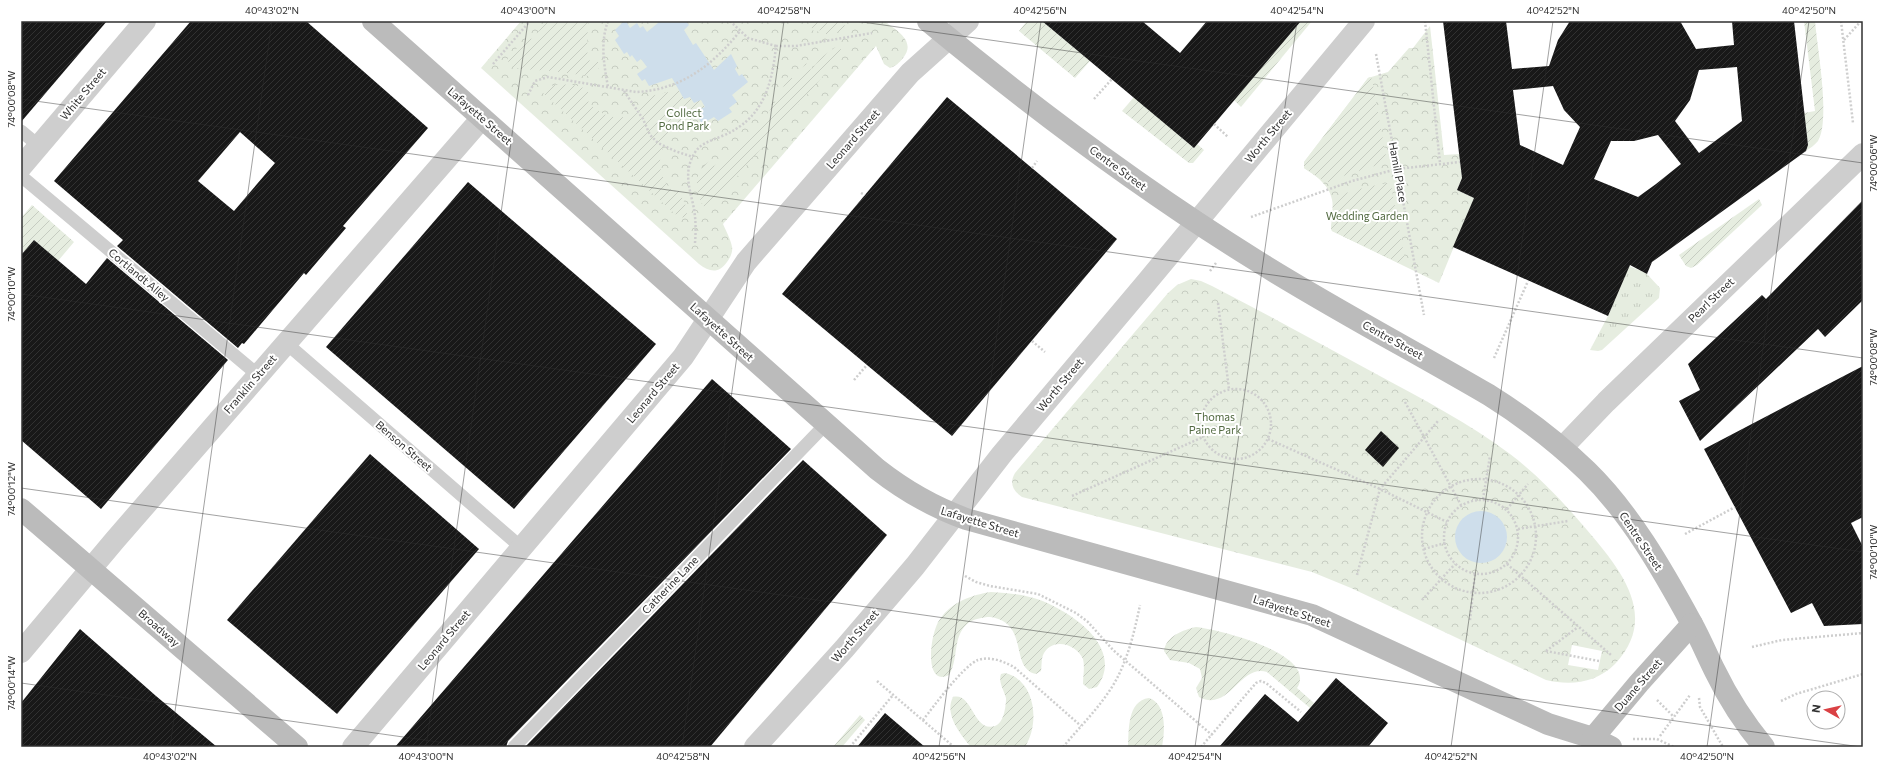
<svg xmlns="http://www.w3.org/2000/svg" width="1884" height="768" viewBox="0 0 1884 768" font-family="Commissioner,sans-serif">
<style>
.grass{fill:url(#grass-tufts)}
.park{fill:url(#park-crowns);fill-rule:evenodd}
.garden{fill:url(#garden-furrows)}
.water{fill:#cedeeb}
.building{fill:url(#building-hatch);fill-rule:evenodd}
.lines{fill:none;stroke-linecap:round;stroke-linejoin:round}
.path{stroke:#cecece;stroke-width:2.5;stroke-dasharray:2 2;stroke-linecap:butt}
.lane{stroke:#cecece;stroke-width:13}
.street{stroke:#cecece;stroke-width:22}
.secondary{stroke:#bbb;stroke-width:22}
.ticks{fill:none;stroke:#313131;stroke-width:1;stroke-opacity:0.45}
.labels{text-anchor:middle;stroke-width:4;stroke-linejoin:round;paint-order:stroke}
.street-label{font-size:11px;fill:#313131;stroke:#fff}
.park-label{font-size:11px;fill:#526a41;stroke:#fff}
.neatline{fill:none;stroke:#313131;stroke-width:1.5}
.ticks-label{font-size:10px;text-anchor:middle;fill:#313131}
</style>
<defs>
<pattern id="grass-tufts" width="24" height="20" patternUnits="userSpaceOnUse"><rect width="24" height="20" fill="#e6ede0"/><path d="M3 7l-1-3M5 7V3M7 7l1-3M15 17l-1-3M17 17v-4M19 17l1-3" fill="none" stroke="#c6ccc1"/></pattern>
<pattern id="park-crowns" width="20" height="18" patternUnits="userSpaceOnUse"><rect width="20" height="18" fill="#e6ede0"/><path d="M2 6a3 3 0 1 1 6 0M12 15a3 3 0 1 1 6 0" fill="none" stroke="#c6ccc1"/></pattern>
<pattern id="garden-furrows" width="10" height="10" patternUnits="userSpaceOnUse"><rect width="10" height="10" fill="#e6ede0"/><path d="M-1 1l2-2M0 10L10 0M9 11l2-2" fill="none" stroke="#c6ccc1"/></pattern>
<pattern id="building-hatch" width="6" height="6" patternUnits="userSpaceOnUse"><rect width="6" height="6" fill="#181818"/><path d="M-1 1l2-2M0 6l6-6M5 7l2-2" fill="none" stroke="#313131"/></pattern>
</defs>
<rect width="100%" height="100%" fill="#fff"/>
<path class="grass" d="M1629 266 1646 273 1660 288 1659 298 1602 350 1598 351 1590 350 1608 316Z"/>
<g class="park">
<path d="M521 21H884C896 30 917 41 903 58 899 63 896 66 890 68L884 64 876 46 723 224C726 231 731 240 732 247 733 252 730 258 727 262 719 274 709 272 699 264L481 68Z"/>
<path d="M1430 26 1444 155 1459 154 1462 178 1457 190 1474 198 1439 283 1332 231 1331 228C1337 195 1330 185 1304 168V162L1368 78 1388 72 1409 48H1413Z"/>
<path d="M1191 279 1201 281 1212 286C1268 315 1323 345 1378 375 1422 399 1469 423 1510 454 1539 476 1564 503 1587 530 1620 569 1660 616 1615 664 1596 683 1571 686 1546 680L1351 588 1312 572 1022 497C1013 491 1009 483 1015 473L1168 293 1177 285ZM1572 645 1602 651 1598 670 1568 665Z"/>
</g>
<g class="garden">
<path d="M546 21H588L587 51 590 62H598L599 67 595 74 588 76 552 71 521 69 513 67 507 60 509 56 527 38 533 39Z"/>
<path d="M813 21H841L845 26C841 34 831 34 823 34L820 30 815 33 811 27 815 23Z"/>
<path d="M1027 21H1042L1090 61 1075 78 1019 31Z"/>
<path d="M1301 21H1312L1241 107 1234 100Z"/>
<path d="M1804 21H1815C1817 46 1831 121 1818 141 1815 145 1810 148 1806 151L1808 145 1804 113 1815 111Z"/>
<path d="M837 46 841 48 840 56 835 62 711 207 705 208C694 193 693 171 710 161L714 166C749 142 773 113 789 74L794 81 806 63 811 70 822 57Z"/>
<path d="M1370 77 1372 79 1387 162 1346 175 1329 182H1325L1304 168V162L1368 78Z"/>
<path d="M554 85C565 84 583 83 590 94L588 101C596 113 617 123 631 114 639 109 643 99 652 96 660 93 670 92 679 90L684 99 690 96 701 100 705 107 703 115C668 127 644 160 673 192L679 191 686 206 687 216 684 218 675 214 543 93 544 89Z"/>
<path d="M1134 97 1194 148 1197 144 1204 150 1193 163H1189L1122 111Z"/>
<path d="M1387 183 1391 185 1405 260 1404 264H1401L1332 231 1331 228C1332 219 1332 211 1333 203 1334 192 1378 185 1387 183Z"/>
<path d="M1759 199 1762 205 1697 265 1691 268 1686 266 1679 255Z"/>
<path d="M32 205 74 242 58 261 34 240 24 252 21 243V218Z"/>
<path d="M991 592C1007 593 1022 594 1037 599 1069 610 1126 647 1097 687L1089 689 1083 684C1083 676 1085 667 1083 659 1077 644 1053 637 1044 653 1041 658 1042 665 1041 671L1036 674C1009 668 1030 622 990 617 983 617 973 619 967 624 952 638 959 659 949 675 923 688 930 632 940 619 952 602 971 595 991 592Z"/>
<path d="M1196 627C1217 629 1319 654 1297 688L1314 703 1310 708 1267 672C1239 664 1230 713 1199 697L1196 688 1202 678 1200 669 1189 663 1170 660 1164 651C1166 636 1183 630 1196 627Z"/>
<path d="M1005 673C1036 680 1040 724 1025 747H971C960 734 944 714 953 697 973 692 973 733 995 726 1004 723 1006 706 1006 698 1004 690 998 682 1001 674Z"/>
<path d="M1149 698C1167 704 1165 732 1162 747H1128C1129 730 1127 701 1149 698Z"/>
<path d="M860 715 865 720 842 747H833Z"/>
</g>
<g class="water">
<path d="M624 21H626L630 28 637 23 640 28 643 26 647 32 658 23 657 21H686L689 25 684 30 693 45 696 43 714 70 731 54 737 66 735 69 739 76 742 74 748 82 732 95 737 102 729 108 732 112 718 121 714 117 702 124 698 117 702 115 700 109 705 107 701 100 694 103 690 97 684 99 672 78 649 86 645 79 642 81 637 74 647 67 641 59 637 62 632 55 630 57 627 52 624 54 615 40 619 36 615 30Z"/>
<circle cx="1481" cy="537" r="26"/>
</g>
<g class="building">
<path d="M21 21H107L21 122Z"/>
<path d="M191 21H306L428 128 343 226 346 228 306 275 304 273 244 344 242 343 238 348 117 246 123 240 54 181ZM240 132 275 163 234 211 198 181Z"/>
<path d="M1042 21H1142L1180 53 1207 21H1301L1194 148Z"/>
<path d="M1443 21H1506L1512 69 1549 66 1558 40 1570 21H1680L1696 49 1734 45 1732 21H1794L1808 145 1806 151 1652 262 1647 274 1630 265 1608 316 1453 247 1474 198 1457 190 1462 178ZM1737 67 1742 121 1699 153 1675 121 1690 100 1699 70ZM1553 86 1564 110 1580 127 1563 165 1520 145 1513 90ZM1658 135 1681 164 1656 184 1638 197 1594 179 1611 141H1634Z"/>
<path d="M947 97 1117 239 952 436 782 294Z"/>
<path d="M468 182 656 344 514 509 326 347Z"/>
<path d="M1863 200V300L1825 337 1818 329 1700 441 1679 401 1700 390 1688 364 1762 295 1766 299Z"/>
<path d="M34 240 86 284 107 258 228 360 101 509 21 440V255Z"/>
<path d="M1863 366V517L1851 523 1863 547V624L1824 626 1812 603 1791 613 1704 449Z"/>
<path d="M712 379 791 449 508 741 506 747H395Z"/>
<path d="M1381 431 1399 448 1383 467 1365 450Z"/>
<path d="M370 454 479 549 337 714 227 620Z"/>
<path d="M803 460 887 535 710 747H525Z"/>
<path d="M80 629 156 696 217 747H21V703Z"/>
<path d="M1336 678 1388 723 1368 747H1219L1265 694 1298 722Z"/>
<path d="M885 713 925 747H857Z"/>
</g>
<g class="lines">
<g class="path">
<path d="M608 21C600 43 604 65 608 87"/>
<path d="M730 21 748 38 776 46"/>
<path d="M1425 21 1440 163"/>
<path d="M1841 21 1853 123"/>
<path d="M1844 40 1861 21"/>
<path d="M1376 54 1424 315"/>
<path d="M493 64 530 21"/>
<path d="M624 91 643 119 650 135 658 143 675 151 693 157"/>
<path d="M528 95 535 81 548 77 636 92C681 90 713 65 740 31"/>
<path d="M1094 99 1112 79"/>
<path d="M1214 124 1228 137"/>
<path d="M1032 168 1037 161"/>
<path d="M861 193 865 195"/>
<path d="M1251 217 1352 181 1397 169 1460 162"/>
<path d="M695 243C696 230 696 217 693 204 689 187 684 171 694 154 700 143 711 141 722 136 762 120 772 87 776 46H796L872 33"/>
<path d="M1210 271 1216 263"/>
<path d="M1218 303 1229 389"/>
<path d="M1032 341 1045 352"/>
<path d="M1494 358 1528 281"/>
<path d="M854 380 867 365"/>
<circle cx="1236" cy="424" r="35"/>
<path d="M1405 402 1461 505"/>
<path d="M1268 439 1380 489 1447 522"/>
<circle cx="1479" cy="536" r="57"/>
<path d="M1072 496 1203 437"/>
<path d="M1483 499 1490 456"/>
<circle cx="1481" cy="537" r="37"/>
<path d="M1507 509 1528 484"/>
<path d="M1518 529 1568 521"/>
<path d="M1685 534 1735 507"/>
<path d="M1424 549 1445 543"/>
<path d="M1507 564 1611 655"/>
<path d="M1357 575 1380 489 1438 421"/>
<path d="M965 576 976 582 990 586 1038 594 1076 613 1088 622 1113 650 1212 735"/>
<path d="M1422 600 1455 564"/>
<path d="M1470 620 1475 574"/>
<path d="M1752 647 1782 640 1863 633"/>
<path d="M1546 651 1599 661"/>
<path d="M1546 651 1578 627"/>
<path d="M877 681 954 747"/>
<path d="M1699 698 1700 707 1723 747"/>
<path d="M1657 700 1674 717"/>
<path d="M1781 701 1796 694 1863 674"/>
<path d="M923 720C934 706 963 666 978 660 990 656 1003 661 1014 667L1081 726"/>
<path d="M1660 736 1690 695"/>
<path d="M1633 739H1657L1674 747"/>
<path d="M850 747 893 695"/>
<path d="M1063 747C1078 729 1095 712 1108 693 1126 668 1134 634 1140 605"/>
<path d="M1201 747 1256 683 1261 681 1266 683 1301 712"/>
</g>
<g class="lane">
<path d="M21 131 39 146"/>
<path d="M21 176 258 375"/>
<path d="M286 343 522 548"/>
<path d="M514 747 826 424"/>
</g>
<g class="street">
<path d="M21 167 145 21"/>
<path d="M1562 448 1606 402 1863 154"/>
<path d="M21 652 115 540 482 118"/>
<path d="M353 747 683 357 746 262 910 73 968 21"/>
<path d="M755 747 844 649 915 566 1002 454 1146 283 1364 21"/>
</g>
<g class="secondary">
<path d="M373 21 877 469C905 491 933 507 966 519L1312 615 1548 724 1593 738 1611 747"/>
<path d="M928 21C1033 108 1141 189 1257 261 1332 308 1412 350 1489 395 1524 417 1557 442 1587 471 1630 513 1662 569 1691 622 1700 638 1707 655 1715 671 1728 698 1745 724 1764 747"/>
<path d="M21 509 297 747"/>
<path d="M1593 738 1639 683 1692 624"/>
</g>
</g>
<path class="ticks" d="M855 21 1863 163M21 99 1863 358M21 294 1863 552M21 488 1861 747M21 683 474 747M170 747 272 21M426 747 528 21M682 747 784 21M939 747 1041 21M1195 747 1297 21M1451 747 1553 21M1707 747 1809 21"/>
<g class="labels">
<g class="street-label">
<text transform="translate(83 94) rotate(-50)" y="4">White Street</text>
<text transform="translate(480 116) rotate(41)" y="4">Lafayette Street</text>
<text transform="translate(1268 136) rotate(-50)" y="4">Worth Street</text>
<text transform="translate(853 139) rotate(-49)" y="4">Leonard Street</text>
<text transform="translate(1118 168) rotate(36)" y="4">Centre Street</text>
<text transform="translate(1398 172) rotate(80)" y="4">Hamill Place</text>
<text transform="translate(139 275) rotate(40)" y="4">Cortlandt Alley</text>
<text transform="translate(1711 300) rotate(-44)" y="4">Pearl Street</text>
<text transform="translate(722 332) rotate(42)" y="4">Lafayette Street</text>
<text transform="translate(1393 340) rotate(29)" y="4">Centre Street</text>
<text transform="translate(250 384) rotate(-49)" y="4">Franklin Street</text>
<text transform="translate(1060 385) rotate(-50)" y="4">Worth Street</text>
<text transform="translate(653 393) rotate(-50)" y="4">Leonard Street</text>
<text transform="translate(404 446) rotate(41)" y="4">Benson Street</text>
<text transform="translate(980 522) rotate(17)" y="4">Lafayette Street</text>
<text transform="translate(1641 541) rotate(56)" y="4">Centre Street</text>
<text transform="translate(670 585) rotate(-46)" y="4">Catherine Lane</text>
<text transform="translate(1292 611) rotate(18)" y="4">Lafayette Street</text>
<text transform="translate(159 628) rotate(41)" y="4">Broadway</text>
<text transform="translate(855 636) rotate(-49)" y="4">Worth Street</text>
<text transform="translate(444 640) rotate(-50)" y="4">Leonard Street</text>
<text transform="translate(1638 685) rotate(-49)" y="4">Duane Street</text>
</g>
<g class="park-label">
<text x="684" y="117">Collect<tspan x="684" dy="13">Pond Park</tspan></text>
<text x="1367" y="220">Wedding Garden</text>
<text x="1215" y="421">Thomas<tspan x="1215" dy="13">Paine Park</tspan></text>
</g>
</g>
<rect width="1884" height="768" fill="none" stroke="#ffffff" stroke-width="44"/>
<g transform="translate(1826 710) rotate(278)"><circle r="19" fill="#ffffff" stroke="#adadad"/>
<path d="M0-3L7 15L0 10L-7 15Z" fill="#da4144"/>
<text y="-6" font-size="11" font-weight="bold" text-anchor="middle" fill="#313131">N</text>
</g>
<rect x="22" y="22" width="1840" height="724" class="neatline"/>
<g class="ticks-label">
<text x="272" y="14">40°43'02"N</text>
<text x="528" y="14">40°43'00"N</text>
<text x="784" y="14">40°42'58"N</text>
<text x="1040" y="14">40°42'56"N</text>
<text x="1297" y="14">40°42'54"N</text>
<text x="1553" y="14">40°42'52"N</text>
<text x="1809" y="14">40°42'50"N</text>
<text transform="translate(11 99) rotate(-90)" y="4">74°00'08"W</text>
<text transform="translate(1873 163) rotate(-90)" y="4">74°00'06"W</text>
<text transform="translate(11 294) rotate(-90)" y="4">74°00'10"W</text>
<text transform="translate(1873 357) rotate(-90)" y="4">74°00'08"W</text>
<text transform="translate(11 489) rotate(-90)" y="4">74°00'12"W</text>
<text transform="translate(1873 552) rotate(-90)" y="4">74°00'10"W</text>
<text transform="translate(11 683) rotate(-90)" y="4">74°00'14"W</text>
<text x="170" y="760">40°43'02"N</text>
<text x="426" y="760">40°43'00"N</text>
<text x="683" y="760">40°42'58"N</text>
<text x="939" y="760">40°42'56"N</text>
<text x="1195" y="760">40°42'54"N</text>
<text x="1451" y="760">40°42'52"N</text>
<text x="1707" y="760">40°42'50"N</text>
</g>
</svg>
